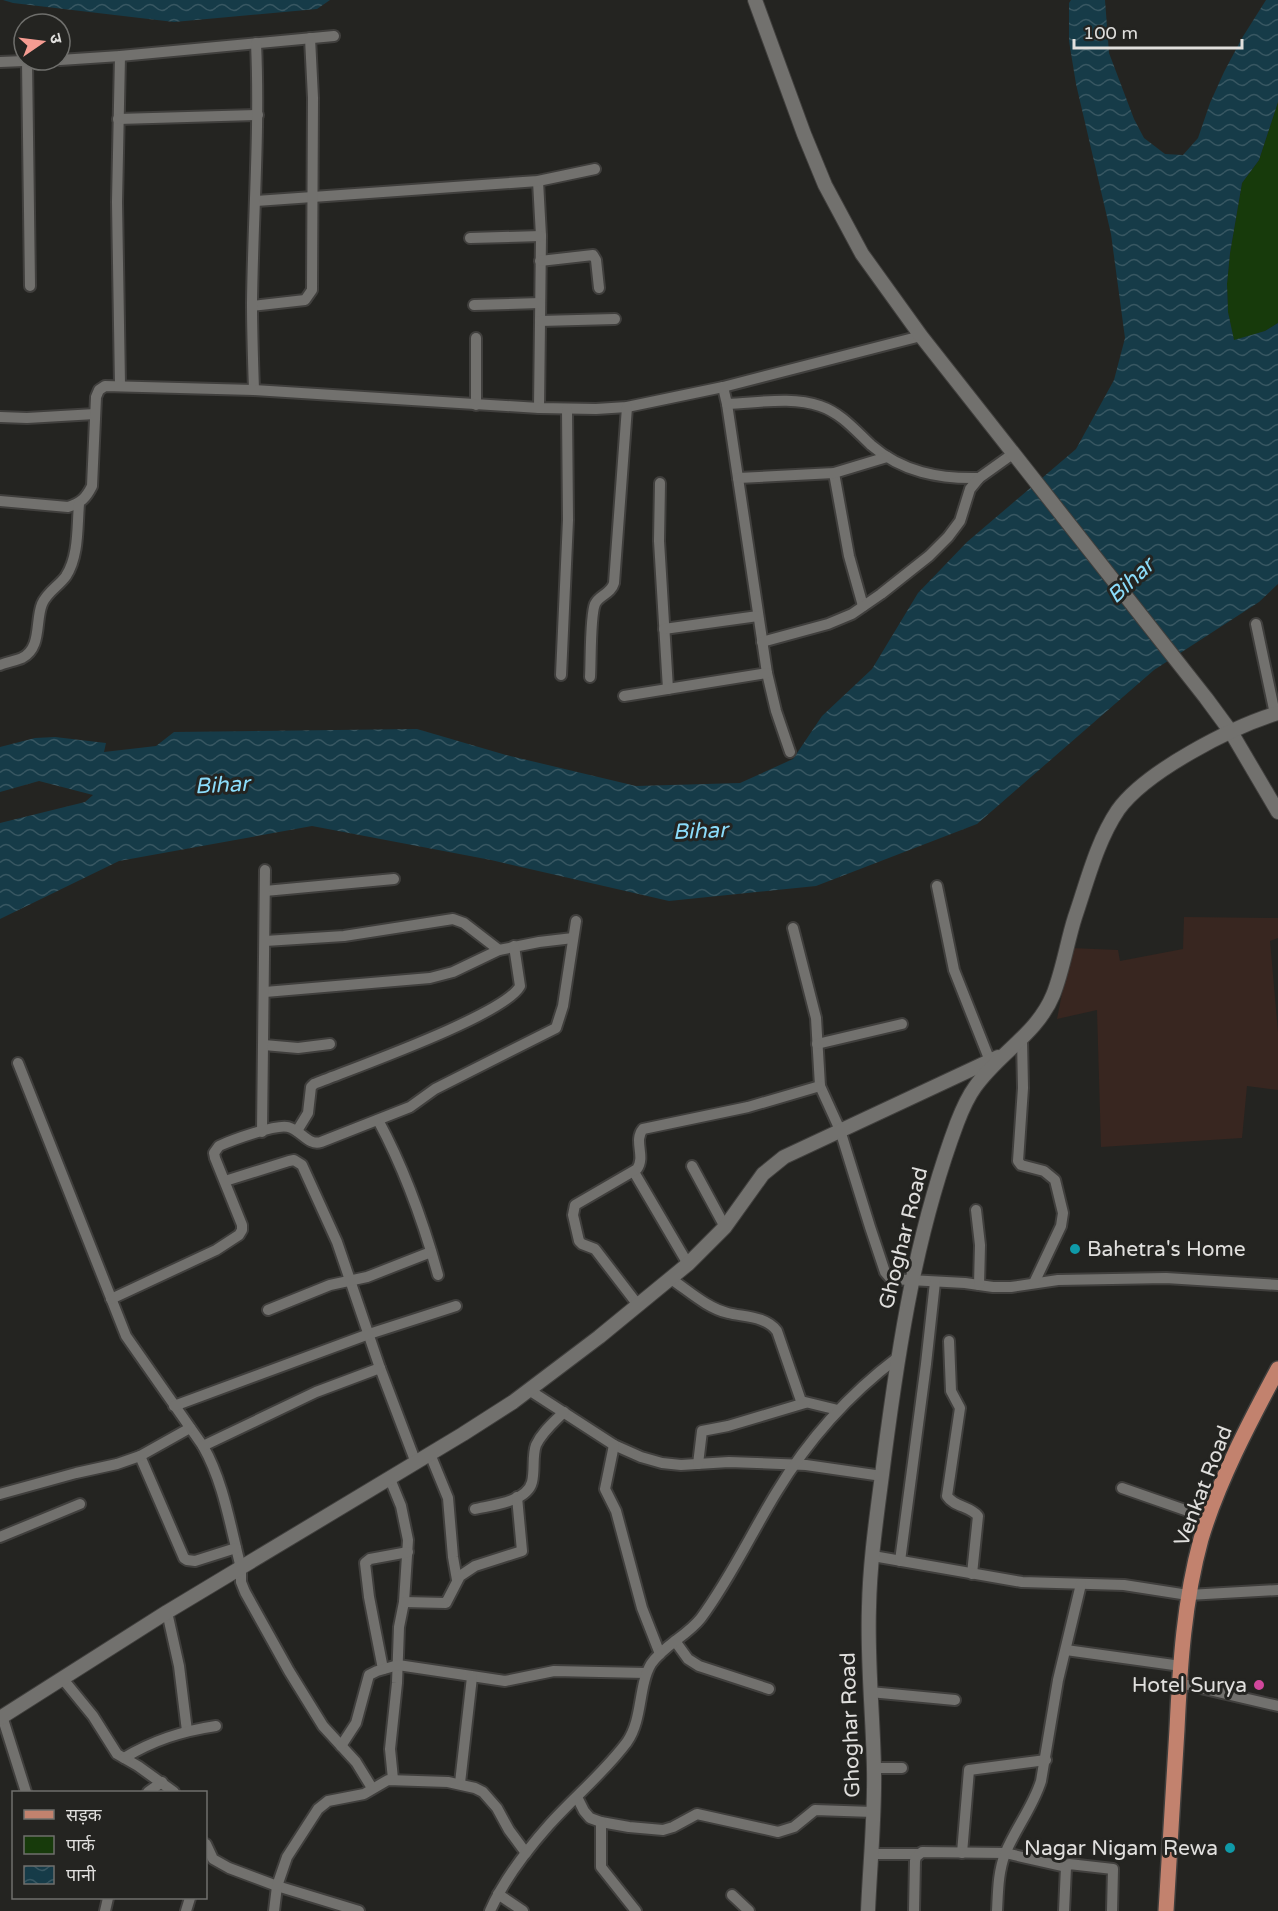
<svg xmlns="http://www.w3.org/2000/svg" width="1278" height="1911" viewBox="0 0 1278 1911" font-family="'Varela Round','Noto Sans Devanagari',sans-serif">
<style>
.education{fill:#382620}
.park{fill:#173a0b}
.water{fill:url(#water-waves)}
.lines{fill:none;stroke-linecap:round;stroke-linejoin:round}
.minor-casing{stroke:#403f3d;stroke-width:14}
.tertiary-casing{stroke:#403f3d;stroke-width:16}
.primary-casing{stroke:#403f3d;stroke-width:18}
.minor{stroke:#72716e;stroke-width:10}
.tertiary{stroke:#72716e;stroke-width:14}
.primary{stroke:#c2826e;stroke-width:15}
.culture-dot{fill:#0f9aa8;stroke:#242421;stroke-width:2}
.hotel-dot{fill:#d1479c;stroke:#242421;stroke-width:2}
.labels{text-anchor:middle;stroke-width:6;stroke-linejoin:round;paint-order:stroke}
.street-label{font-size:21px;fill:#e0dfdd;stroke:#242421}
.poi-label{font-size:21px;fill:#e0dfdd;stroke:#242421;text-anchor:end}
.water-label{font-size:22px;font-style:italic;fill:#8bdcfa;stroke:#242421}
</style>
<defs>
<pattern id="water-waves" width="16" height="10" patternUnits="userSpaceOnUse" patternTransform="scale(1.5)"><rect width="16" height="10" fill="#163b48"/><path d="M0 5q4-4 8 0t8 0" fill="none" stroke="#385762"/></pattern>
</defs>
<rect width="100%" height="100%" fill="#242421"/>
<path class="education" d="M1184 917 1278 918V938L1270 941 1278 1032V1090L1247 1086 1242 1138 1101 1147 1097 1010 1057 1019 1071 948 1118 950 1120 961 1183 949Z"/>
<path class="park" d="M1278 102V323L1265 331 1234 341 1228 312 1227 284 1230 253 1242 183 1259 160Z"/>
<g class="water">
<path d="M3 0H330L317 9 174 22 13 3Z"/>
<path d="M1071 0H1105L1109 53 1134 119 1144 138 1165 154 1183 155 1198 138 1210 103 1224 72 1242 38 1266 0H1278V102L1259 160 1242 183 1230 253 1227 284 1228 312 1234 340 1265 331 1278 323V584L1259 602 1154 670 977 824 816 886 669 901 491 860 312 826 119 861 0 919V823L85 802 93 795 39 781 0 792V747L35 738 55 737 106 743 104 752 156 746 174 732 417 729 506 755 636 786 740 783 793 759 822 716 872 669 918 593 967 542 1076 449 1114 380 1125 338 1111 234 1076 84 1069 41V3Z"/>
</g>
<g class="lines">
<g class="minor-casing">
<g id="minor">
<path d="M120 56 117 202 120 385"/>
<path d="M60 60 120 56 334 36"/>
<path d="M27 61 30 286"/>
<path d="M0 62 49 60"/>
<path d="M118 119 258 115"/>
<path d="M538 181 541 236 539 408"/>
<path d="M256 201 538 181 595 169"/>
<path d="M470 238 541 236"/>
<path d="M540 261 593 255 596 260 599 288"/>
<path d="M474 305 540 303"/>
<path d="M252 306 305 300 312 290 313 98 310 38"/>
<path d="M540 321 615 319"/>
<path d="M476 338V405"/>
<path d="M723 387 727 404 767 673 776 711 790 752"/>
<path d="M254 390C253 361 252 332 252 303 253 216 260 130 256 43"/>
<path d="M727 404C757 403 792 396 820 406 841 413 855 430 871 445 902 472 939 479 979 478"/>
<path d="M0 417 27 418 95 414"/>
<path d="M834 473 849 556 863 606"/>
<path d="M738 478 834 473 887 457"/>
<path d="M660 483 659 541 668 689"/>
<path d="M0 501 68 507C81 503 86 498 92 486L96 397 99 390 105 386 254 390 539 408 596 409 627 407 723 387 921 336"/>
<path d="M1256 624 1275 714"/>
<path d="M664 629 758 616"/>
<path d="M762 642 828 624 852 614 881 594 929 556 948 537 960 521 970 489 979 478 1014 453"/>
<path d="M0 665C7 662 15 661 22 658 42 648 35 621 42 604 47 592 59 586 66 576 79 556 77 527 79 504"/>
<path d="M561 675 568 520 567 409"/>
<path d="M590 677C591 662 590 616 595 604 599 595 611 594 614 583L627 407"/>
<path d="M624 696 767 673"/>
<path d="M937 886 954 970 990 1061"/>
<path d="M265 891 394 879"/>
<path d="M793 928 816 1018 820 1086 840 1130 870 1227 885 1272 891 1279 965 1283 993 1287H1011L1058 1280 1166 1278 1278 1285"/>
<path d="M265 941 344 936 453 919 464 923 499 950"/>
<path d="M265 992 430 978 453 972 499 950 539 942 573 938"/>
<path d="M1022 1039 1023 1088 1018 1161 1021 1165 1044 1171 1055 1180 1063 1213 1061 1226 1034 1283"/>
<path d="M817 1044 902 1024"/>
<path d="M264 1045 298 1048 330 1044"/>
<path d="M18 1063 126 1336 203 1446C224 1483 230 1526 241 1568V1582L245 1592 289 1671 323 1726 356 1762 372 1788"/>
<path d="M378 1120C405 1170 423 1221 438 1275"/>
<path d="M297 1131 308 1113 311 1087 314 1084C351 1069 505 1015 520 986L514 946"/>
<path d="M262 1132 265 870"/>
<path d="M692 1166 725 1227"/>
<path d="M634 1172 688 1264"/>
<path d="M225 1181 289 1161 294 1160 302 1165 337 1242 380 1368 416 1463"/>
<path d="M976 1210 980 1245 979 1285"/>
<path d="M671 1279C689 1291 707 1308 728 1313 744 1317 766 1316 777 1331L801 1401 838 1410"/>
<path d="M111 1299 216 1250 239 1235 242 1230V1225L215 1158 214 1153 219 1146C232 1140 276 1124 288 1127 301 1130 308 1146 321 1142L410 1107 435 1089 556 1028 563 1006 576 921"/>
<path d="M638 1305 595 1249 582 1244 579 1241 573 1215 575 1205 637 1169C646 1156 633 1141 643 1129L748 1107 820 1086"/>
<path d="M268 1310 330 1285 367 1277 431 1252"/>
<path d="M949 1341 951 1391 960 1408 947 1496C954 1507 970 1506 978 1516L972 1574"/>
<path d="M529 1390 614 1445 641 1457 662 1463 681 1465 729 1462 806 1465 882 1476"/>
<path d="M174 1406 369 1334 456 1306"/>
<path d="M614 1445 605 1489 616 1511 642 1608 660 1654"/>
<path d="M203 1446 316 1392 380 1368"/>
<path d="M430 1454 448 1498 453 1557 457 1580"/>
<path d="M140 1456 184 1558 187 1560 195 1561 236 1548"/>
<path d="M698 1464 702 1431 728 1426 805 1403"/>
<path d="M390 1479 401 1506 408 1540 404 1602 399 1627 397 1683 390 1749 393 1779"/>
<path d="M1122 1488 1208 1518"/>
<path d="M0 1494 76 1473 117 1464 140 1456 190 1428"/>
<path d="M475 1509C492 1505 527 1502 532 1482 535 1470 532 1456 536 1445 542 1432 554 1422 564 1412"/>
<path d="M0 1537 80 1504"/>
<path d="M873 1556 1022 1582 1124 1585 1188 1595 1278 1590"/>
<path d="M900 1561 926 1364 935 1282"/>
<path d="M404 1602 446 1603 460 1576 475 1566 522 1551 517 1497"/>
<path d="M167 1612 179 1666 187 1731"/>
<path d="M675 1641 688 1659 699 1666 769 1689"/>
<path d="M1066 1650 1181 1666"/>
<path d="M383 1669 369 1597 365 1563 370 1559 408 1552"/>
<path d="M62 1678 93 1716 117 1754 138 1766 174 1792"/>
<path d="M1179 1683 1278 1706"/>
<path d="M870 1692 955 1700"/>
<path d="M2 1716 26 1792"/>
<path d="M341 1746 356 1723 369 1675 377 1671 398 1665 505 1681 554 1671 646 1673"/>
<path d="M124 1758C154 1740 182 1731 216 1726"/>
<path d="M874 1768H902"/>
<path d="M460 1783 472 1677"/>
<path d="M148 1792 162 1782"/>
<path d="M577 1797 584 1811 590 1818 601 1822 629 1827 663 1830 673 1827 697 1814 778 1832 794 1827 815 1810 873 1812"/>
<path d="M601 1822V1867L636 1911"/>
<path d="M206 1844 213 1859 229 1868 277 1886 359 1911"/>
<path d="M962 1853 969 1770 1046 1760"/>
<path d="M871 1854H918"/>
<path d="M498 1894 523 1911"/>
<path d="M732 1895 749 1911"/>
<path d="M105 1911 108 1898"/>
<path d="M186 1911 190 1898"/>
<path d="M274 1911 277 1886 287 1857 318 1809 328 1801 364 1794 388 1780 448 1782 475 1788 483 1792 497 1808 509 1830 526 1853"/>
<path d="M490 1911C504 1879 526 1851 549 1825 575 1796 604 1773 627 1742 643 1719 638 1686 651 1664 664 1645 687 1636 701 1618 730 1579 751 1534 776 1493 808 1440 848 1395 897 1358"/>
<path d="M914 1911 915 1861 916 1857 922 1852 1005 1853 1066 1867"/>
<path d="M997 1911C998 1892 998 1872 1005 1854 1015 1829 1033 1807 1041 1781L1058 1680 1081 1584"/>
<path d="M1064 1911 1066 1867 1069 1864 1113 1869 1112 1911"/>
</g>
</g>
<g class="tertiary-casing">
<g id="tertiary">
<path d="M755 0 804 134 825 185 862 254 921 336 1206 698 1231 732 1278 812"/>
<path d="M0 1718 167 1612 463 1434 513 1402 599 1337 688 1264 725 1227 763 1174 784 1157 998 1057"/>
<path d="M868 1911C870 1864 875 1816 874 1769 873 1715 867 1661 869 1607 870 1557 878 1508 884 1459 899 1343 916 1233 957 1123 962 1110 967 1098 975 1087 999 1053 1037 1034 1053 995 1063 970 1067 942 1075 917 1087 882 1097 841 1118 810 1146 771 1232 727 1278 713"/>
</g>
</g>
<g class="primary-casing">
<path id="primary" d="M1166 1911C1170 1850 1173 1790 1177 1729 1180 1665 1184 1601 1201 1539 1218 1482 1250 1421 1278 1369"/>
</g>
<use href="#minor" class="minor"/>
<use href="#tertiary" class="tertiary"/>
<use href="#primary" class="primary"/>
</g>
<g class="culture-dot">
<circle cx="1075" cy="1249" r="6"/>
<circle cx="1230" cy="1848" r="6"/>
</g>
<circle class="hotel-dot" cx="1259" cy="1685" r="6"/>
<g class="labels">
<g class="street-label">
<text transform="translate(903 1238) rotate(-76)" y="7">Ghoghar Road</text>
<text transform="translate(1203 1486) rotate(-69)" y="7">Venkat Road</text>
<text transform="translate(850 1725) rotate(-92)" y="7">Ghoghar Road</text>
</g>
<g class="poi-label">
<text x="1087" y="1256" text-anchor="start">Bahetra's Home</text>
<text x="1247" y="1692">Hotel Surya</text>
<text x="1218" y="1855">Nagar Nigam Rewa</text>
</g>
<g class="water-label">
<text transform="translate(1130 580) rotate(-43)" y="8">Bihar</text>
<text transform="translate(222 784) rotate(-3)" y="8">Bihar</text>
<text transform="translate(700 830) rotate(-2)" y="8">Bihar</text>
</g>
</g>
<rect x="12" y="1791" width="195" height="108" fill="#242421" stroke="#6f6f6c" stroke-width="1.5"/>
<rect x="24" y="1810" width="30" height="9" fill="#c2826e" stroke="#6f6f6c" stroke-width="1.5"/>
<text x="66" y="1821" font-size="18" fill="#e0dfdd">सड़क</text>
<rect x="24" y="1836" width="30" height="18" fill="#173a0b" stroke="#6f6f6c" stroke-width="1.5"/>
<text x="66" y="1851" font-size="18" fill="#e0dfdd">पार्क</text>
<rect x="24" y="1866" width="30" height="18" fill="url(#water-waves)" stroke="#6f6f6c" stroke-width="1.5"/>
<text x="66" y="1881" font-size="18" fill="#e0dfdd">पानी</text>
<g transform="translate(42 42) rotate(76)"><circle r="28" fill="#242421" stroke="#6f6f6c" stroke-width="1.5"/>
<path d="M0-4.5L10 22L0 15L-10 22Z" fill="#f59c92"/>
<text y="-9" font-size="16" font-weight="bold" text-anchor="middle" fill="#e0dfdd">उ</text>
</g>
<path d="M1074 39v9h168v-9" fill="none" stroke="#e0dfdd" stroke-width="3"/>
<text x="1083" y="39" font-size="18" fill="#e0dfdd" stroke="#242421" stroke-width="4.5" paint-order="stroke">100 m</text>
</svg>
